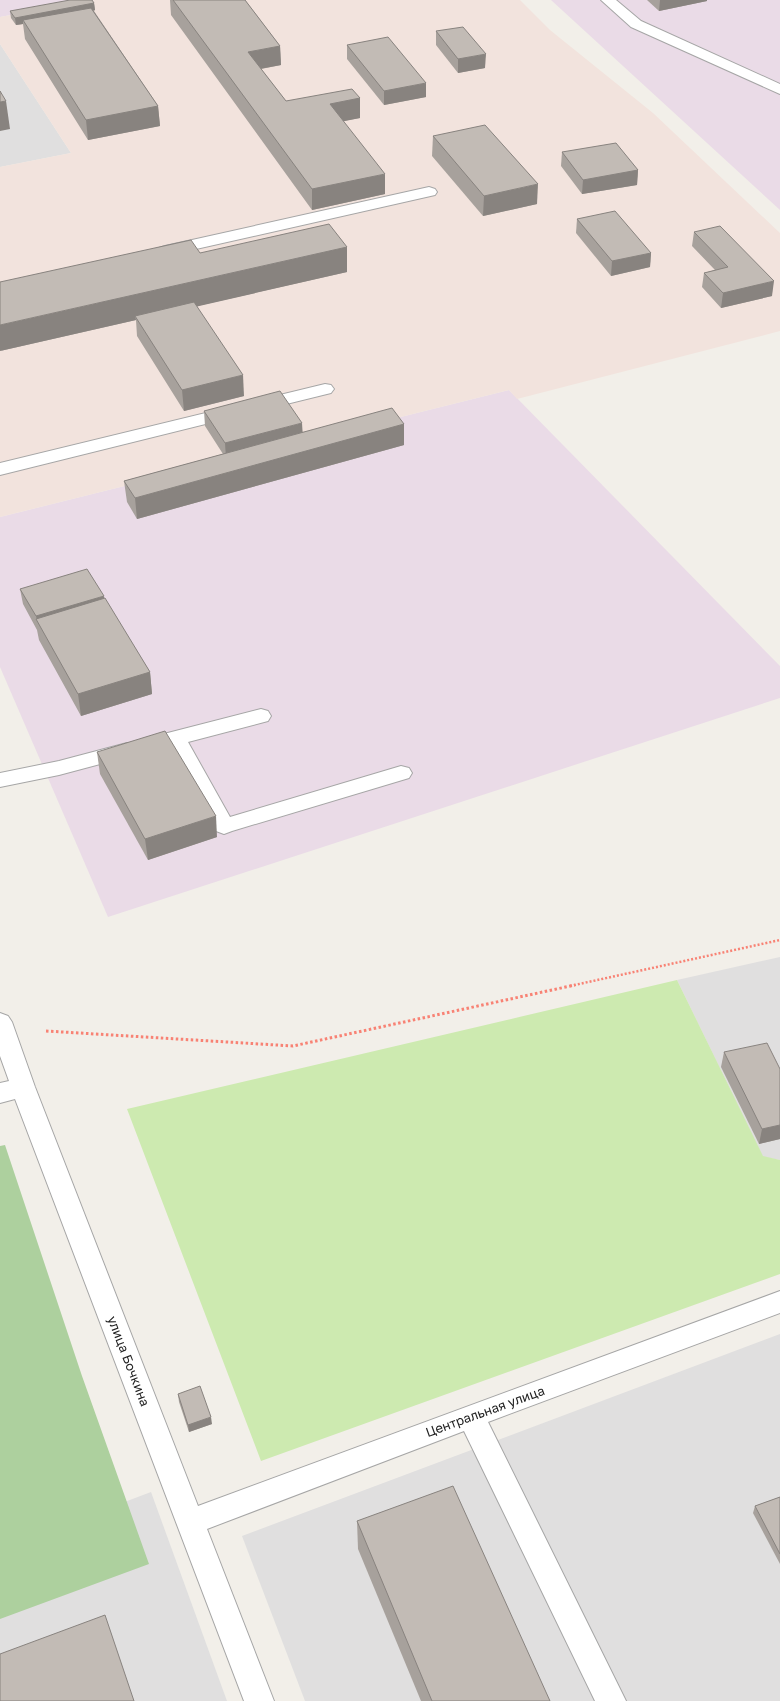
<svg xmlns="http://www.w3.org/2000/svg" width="780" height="1701" viewBox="0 0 780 1701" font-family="'Golos Text',sans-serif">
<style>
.residential{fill:#e0dfdf}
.industrial{fill:#eadbe7}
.military{fill:#f2e3dd}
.grass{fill:#cdeab0}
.forest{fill:#add09e}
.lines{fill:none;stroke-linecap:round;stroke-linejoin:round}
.minor-casing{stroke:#a6a6a6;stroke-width:2}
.path-far1{stroke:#f88274;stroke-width:2.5;stroke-dasharray:2 2;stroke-linecap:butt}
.path{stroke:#f88274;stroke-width:3;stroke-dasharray:2.5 2.5;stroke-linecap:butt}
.minor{fill:#fff;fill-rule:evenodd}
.wall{fill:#a7a19c}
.shaded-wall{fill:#88837f}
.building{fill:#c2bbb5;stroke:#88837f}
.labels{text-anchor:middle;stroke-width:3.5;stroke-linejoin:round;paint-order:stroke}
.near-street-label{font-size:13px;fill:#222;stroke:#fff}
</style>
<rect width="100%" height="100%" fill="#f2efe9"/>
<g class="residential">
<path d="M0 44 71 153 0 167Z"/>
<path d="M780 957V1160L763 1157 677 980Z"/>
<path d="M780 1334V1701H305L242 1536Z"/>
<path d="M151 1492 227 1701H0V1549Z"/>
</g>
<g class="industrial">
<path d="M0 0H95L0 17Z"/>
<path d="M551 0H780V210Z"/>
<path d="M509 390 780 666V698L108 917 0 667V517Z"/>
</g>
<path class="military" d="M95 0H520L550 30 653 113 780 233V331L517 399 509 390 0 517V167L71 153 0 44V17Z"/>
<path class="grass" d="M677 980 763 1156 780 1160V1274L261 1461 127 1109Z"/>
<path class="forest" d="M5 1145 82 1376 149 1564 0 1619V1146Z"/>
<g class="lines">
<g class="minor-casing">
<g id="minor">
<path d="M601 0H616L641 21 780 84V94L631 27Z"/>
<path d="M429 187 435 189 437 192 435 195 165 256 159 254 157 251 159 248 165 246Z"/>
<path d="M325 384 331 385 334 389 331 393 0 475V463Z"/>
<path d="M261 709 268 711 271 716 268 721 188 742 230 817 401 766 409 768 412 773 409 778 232 831 224 834 216 831 170 746 163 748 156 746 153 741 156 736Z"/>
<path d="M127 743 134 745 138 750 134 755 59 775 0 787V773L59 761Z"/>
<path d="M0 1013 8 1016 12 1022 35 1087 198 1506 780 1291V1313L488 1422 626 1701H595L464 1431 207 1529 274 1701H244L15 1099 0 1103V1083L9 1081 0 1056Z"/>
</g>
</g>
<path class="path-far1" d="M570 986 780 940"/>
<path class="path" d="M46 1031 293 1046 575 985"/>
<use href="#minor" class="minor"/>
</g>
<g class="wall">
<path d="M170 0H245L280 46 281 65 261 69 286 101 360 98V118L343 121 385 194 312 210 171 15Z"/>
<path d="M647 0H707V1L659 11Z"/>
<path d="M94 3 95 10 94 11 158 106 160 126 88 140 25 39 23 24 16 25 11 18 10 11Z"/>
<path d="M436 31 485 68 458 73 436 45Z"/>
<path d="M347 45 426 97 384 105 347 59Z"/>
<path d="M433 136 537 204 483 216 432 156Z"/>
<path d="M562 152 638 170 637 185 582 194 561 166Z"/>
<path d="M577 219 651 253 650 267 611 276 576 233Z"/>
<path d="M694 232 772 296 721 308 702 287 704 273 715 270 692 246Z"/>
<path d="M347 247V272L197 306 244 396 184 411 137 336 136 320 0 351 200 253Z"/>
<path d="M204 411 303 432 404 424V445L137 519 127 502 124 481 223 454 205 426Z"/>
<path d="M20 589 104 599 150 672 152 694 81 716 39 640 37 630 23 604Z"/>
<path d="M97 752 217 837 148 860 100 774Z"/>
<path d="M724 1052 780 1069V1139L759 1144 721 1067Z"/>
<path d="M178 1394 212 1424 189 1432 179 1402Z"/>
<path d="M780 1497V1564L753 1513 755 1506Z"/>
<path d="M357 1521 550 1701H421L358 1549Z"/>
</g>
<g class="shaded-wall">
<path d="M660 0H707V1L659 11Z"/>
<path d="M94 3 95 10 25 23 23 20V24L16 25 15 18Z"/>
<path d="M280 46 281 65 249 71 248 52Z"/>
<path d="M486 54 485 68 458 73V59Z"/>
<path d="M426 83V97L384 105V91Z"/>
<path d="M360 98V118L330 124V104Z"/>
<path d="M6 101 10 129 0 131V102Z"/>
<path d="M158 106 160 126 88 140 86 120Z"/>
<path d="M638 170 637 185 582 194 583 180Z"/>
<path d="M385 174V194L312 210V189Z"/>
<path d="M538 184 537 204 483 216 484 196Z"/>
<path d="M347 247V272L138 320 135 316 136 320 0 351V325Z"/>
<path d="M651 253 650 267 611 276 612 261Z"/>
<path d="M774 281 772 296 721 308 723 293Z"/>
<path d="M243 375 244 396 184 411 182 390Z"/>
<path d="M302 423 303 438 226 458 225 443Z"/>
<path d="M404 424V445L137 519 135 498Z"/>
<path d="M104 596 106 612 37 620 36 616Z"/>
<path d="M150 672 152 694 81 716 78 694Z"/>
<path d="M216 816 217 837 148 860 145 839Z"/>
<path d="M780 1125V1139L759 1144 762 1129Z"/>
<path d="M211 1417 212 1424 189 1432 188 1425Z"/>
</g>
<g class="building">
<path d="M70 0H92L94 3 15 18 10 11Z"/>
<path d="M173 0H245L280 46 248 52 286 101 352 89 360 98 330 104 385 174 312 189Z"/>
<path d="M91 8 158 106 86 120 23 20Z"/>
<path d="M463 27 486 54 458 59 436 31Z"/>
<path d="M388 37 426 83 384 91 347 45Z"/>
<path d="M0 91 6 101 0 102Z"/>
<path d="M485 125 538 184 484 196 433 136Z"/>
<path d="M616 143 638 170 583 180 562 152Z"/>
<path d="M615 211 651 253 612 261 577 219Z"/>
<path d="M329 224 347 247 0 325V282L191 240 200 253Z"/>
<path d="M720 226 774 281 723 293 704 273 728 267 694 232Z"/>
<path d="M194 302 243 375 182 390 135 316Z"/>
<path d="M280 391 302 423 225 443 204 411Z"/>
<path d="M392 408 404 424 135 498 124 481Z"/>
<path d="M87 569 104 596 36 616 20 589Z"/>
<path d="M105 598 150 672 78 694 36 619Z"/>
<path d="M165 731 216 816 145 839 97 752Z"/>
<path d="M767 1043 780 1069V1125L762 1129 724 1052Z"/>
<path d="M200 1386 211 1417 188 1425 178 1394Z"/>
<path d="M453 1486 550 1701H432L357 1521Z"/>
<path d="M780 1497V1554L755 1506Z"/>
<path d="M105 1615 134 1701H0V1654Z"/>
</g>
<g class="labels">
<g class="near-street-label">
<text transform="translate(129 1361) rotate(69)" y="5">улица Бочкина</text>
<text transform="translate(485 1411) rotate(-20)" y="5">Центральная улица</text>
</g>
</g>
</svg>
